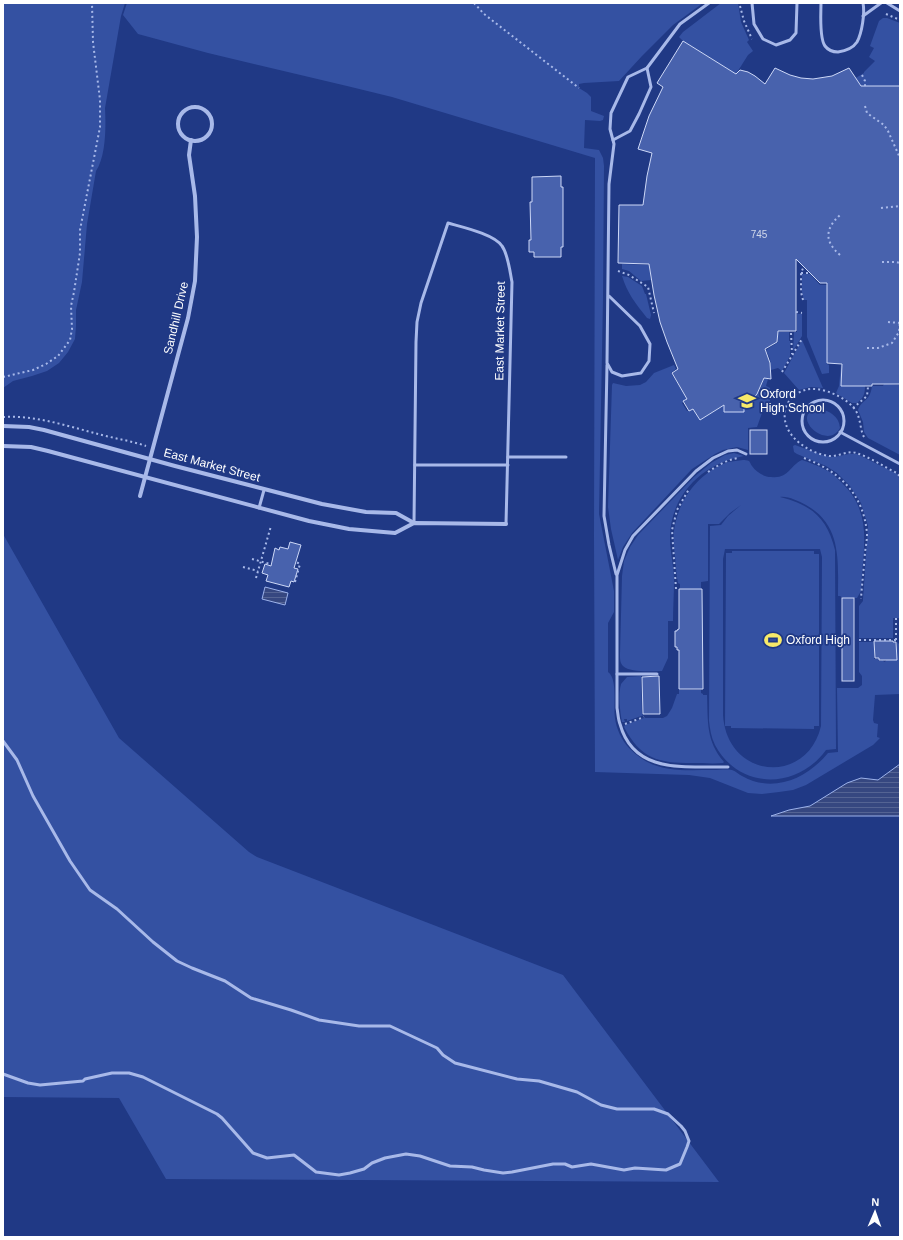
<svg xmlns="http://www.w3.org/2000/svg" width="903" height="1240" viewBox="0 0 903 1240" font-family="Arial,sans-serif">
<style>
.grass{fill:#3451a2;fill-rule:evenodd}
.water{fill:url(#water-rules);stroke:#9cb2eb}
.building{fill:#4862ad;stroke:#cdd8f7}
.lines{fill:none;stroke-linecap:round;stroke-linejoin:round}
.path{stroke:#a8b9e9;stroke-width:2;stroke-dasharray:2 3;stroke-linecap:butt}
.service{stroke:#a8b9e9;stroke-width:3}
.minor{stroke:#a8b9e9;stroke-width:4}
.labels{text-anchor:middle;stroke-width:3.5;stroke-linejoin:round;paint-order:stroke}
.number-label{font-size:10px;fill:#d1d8ea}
.street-label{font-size:12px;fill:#fff;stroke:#203985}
.poi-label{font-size:12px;fill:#fff;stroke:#203985;text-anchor:start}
</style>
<defs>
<pattern id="water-rules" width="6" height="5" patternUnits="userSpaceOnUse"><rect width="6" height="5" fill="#364780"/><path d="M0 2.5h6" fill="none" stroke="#546393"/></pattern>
</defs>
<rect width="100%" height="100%" fill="#203985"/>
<g class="grass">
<path d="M3 3H125L121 16 105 108C106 126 106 156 96 171L87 224 82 282 76 310V326L75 339 68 352 59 363 47 371 32 376 13 381 3 388Z"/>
<path d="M127 3H703L673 25 642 56 619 81 584 83 579 84V88L587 93 591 97V111L604 116 603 120 600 121 585 120 584 148 599 150 603 158 604 166 603 298 599 514 614 591V612L608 623V672C618 679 613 706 615 718 616 728 622 741 629 748 654 774 681 770 714 770 719 770 726 769 732 770 736 771 739 775 742 776 746 778 750 780 753 781 782 790 810 775 828 753L838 752 837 688H858L862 685V676L859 672V642H874V659H878L879 661 883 660 884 662 886 661V660H897V642L899 644V651H900V694L875 695 873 720 874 723 878 724 877 737 880 738 873 745 806 785 793 790 779 792 762 794 748 793 710 778 689 775 595 772 594 536 595 158 392 97 347 86 208 53 138 34 123 15Z"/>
<path d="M721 3H738L741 22 749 40 747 42 753 51 748 55 736 74 683 41 679 37 683 32Z"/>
<path d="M883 18H887L900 23V86H852L849 82 864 73V72L875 61 869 57 874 48 870 46 879 21Z"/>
<path d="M622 264 649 265 651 280 641 281 629 271 622 269Z"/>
<path d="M802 274H810L820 285H827V364L829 365V373L822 374 807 337V300H804L802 292Z"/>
<path d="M622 276 628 277 642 286 645 294H646L651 315 650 319 647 318C636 304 627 293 622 276Z"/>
<path d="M797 314H802V336L793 351 794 332H797Z"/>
<path d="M778 332H789V341H790V356L782 371 778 368 771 370 770 359 766 350 778 342Z"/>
<path d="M802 340 823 388 811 387 799 390 784 373Z"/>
<path d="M674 365 676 369 671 373 687 399 682 403 687 411H689L693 409 700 420 724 405 725 412H744V406C754 399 761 391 764 378L768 379 766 386 770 388V405L762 413 757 427 748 428V450L737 447 723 450 715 454 692 469 632 533 623 547 618 560 611 529 608 507 612 385 613 383 626 386 640 385 646 382 654 373Z"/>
<path d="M841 365H842L841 386H865C865 395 863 398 857 403H852L836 393 839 386Z"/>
<path d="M884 384 900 385V455L868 438 864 432 863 422 858 410C862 399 870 402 872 386H883Z"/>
<path d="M818 409C829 410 839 416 840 428 827 452 788 414 818 409Z"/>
<path d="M795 445 825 456 834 457 849 454H857L897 474 899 478V618H893V638H859V606L863 601V599L868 526 861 503 850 486 837 473 826 466 797 454 794 452 793 446Z"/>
<path d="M734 453 744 456C703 463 670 495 670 538 670 552 674 567 674 581 674 594 673 608 673 621H668V658L662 671C652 671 630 673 623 666 620 663 620 659 620 654L622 576 624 561 630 547 638 535 694 477 711 463 725 455Z"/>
<path d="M743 460C745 460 747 460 749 461 750 462 751 465 752 466 756 472 764 477 771 477 789 479 789 466 802 460 810 463 817 465 824 469 831 472 836 477 841 482 875 514 862 551 861 591L857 598H843L840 596H838C838 561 842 525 806 505 798 501 788 496 780 497 811 505 827 517 835 550L836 749 826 750C797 790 739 790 715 745 711 737 710 729 709 721L710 526 721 525 728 516 741 505 730 513 719 524H708V581L701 582V589H680V584L678 583C676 575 676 565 675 556 674 548 673 539 674 531 678 500 698 473 728 462 733 461 738 461 743 460ZM725 549H820L822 557 821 726C807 786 727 779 723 715V559Z"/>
<path d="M3 534 119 738 249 852 257 857 563 975 719 1182 166 1179 119 1098 3 1097Z"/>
<path d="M732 551H814V554H819V726H814V729L731 728V726H725L726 553H732Z"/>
<path d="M641 676 642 714 644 715 627 721V719H624L625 722H622C620 711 618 695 621 684L627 677Z"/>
<path d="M679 690H701V693L703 694V695H707C708 722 706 741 724 762L723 763C713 764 703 763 692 763 658 763 641 759 624 727L625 725 644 718H663L667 716 672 708 677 694H679Z"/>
</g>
<g class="water">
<path d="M265 587 288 593 285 605 262 599Z"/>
<path d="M900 764V816H771L789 810 810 806 847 783 861 778 878 780Z"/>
</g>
<g class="building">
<path d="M683 41 736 74 740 70 748 72 755 76 765 84 775 68 790 75 801 78 813 79 832 76 849 68 861 86H900V384H872V386H841L842 364 827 363V283H820L796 259V331H778L777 342 765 349 770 363 771 379 764 378 757 394 752 400 744 406V412H724V405L700 420 693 409 689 411 683 401 687 399 672 373 678 369 667 342 660 322 654 295 649 264 618 263 619 205H643L647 176 652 153 638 149 649 116 663 87 657 83Z"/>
<path d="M561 176V187H563V247H561V257H534V252H529V240H531L530 202H532V177Z"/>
<rect x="750" y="430" width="17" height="24"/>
<path d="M290 542 301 545 294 568 298 569 294 582 291 581 289 587 266 581 268 575 262 573 265 564 271 566 275 548 279 550 280 547 288 549Z"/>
<path d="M679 589H702L703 689H679V650H677V647H675V631H677V630L679 629Z"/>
<rect x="842" y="598" width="12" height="83"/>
<path d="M874 641H893V642H896L897 660H879V658H875Z"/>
<path d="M659 676 660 714H643L642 677Z"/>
</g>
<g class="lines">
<g class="path">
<path d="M474 3 484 14 579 88"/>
<path d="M740 6 744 21 752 39"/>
<path d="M886 14 900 20"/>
<path d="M862 75 865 81V86"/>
<path d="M865 106 867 113 884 125 888 131 900 158"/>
<path d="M881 208 900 206"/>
<path d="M840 255C824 241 825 229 840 215"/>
<path d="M882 262H896L900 263"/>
<path d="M618 271 629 275 648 287 654 313"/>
<path d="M801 273H810"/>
<path d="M803 300 801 292V273L804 266"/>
<path d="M796 312 802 313"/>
<path d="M888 322 900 323"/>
<path d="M791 333 792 354"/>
<path d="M867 348H878L892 343 899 332 900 321"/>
<path d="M782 372 802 339"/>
<path d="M3 377 33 370 46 364 58 356 70 340 72 329 71 306 74 292 80 253V230L100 127V100L93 42 92 3"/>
<path d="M853 408 867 396 868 387"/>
<path d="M3 417C37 415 70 427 102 435 117 439 132 441 146 446"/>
<path d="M864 437C860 430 861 420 856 411 848 398 821 385 805 390 797 392 789 399 786 407 778 433 807 453 829 456 838 457 848 450 856 453 870 457 884 467 897 473L900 477"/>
<path d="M804 458C839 471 864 494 867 534 867 540 866 546 865 552 864 568 862 583 861 599"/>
<path d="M708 472C718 465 727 460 738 458"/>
<path d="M252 559 270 564"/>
<path d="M243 567 258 571"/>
<path d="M256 578 271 526"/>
<path d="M295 582 300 564 296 562"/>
<path d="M676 589 672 530 677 510 689 489"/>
<path d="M859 640H900"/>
<path d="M896 640V618"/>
<path d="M625 724 644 717"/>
</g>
<g class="service">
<path d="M752 3 754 24 763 39 776 45 790 40 796 33 797 3"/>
<path d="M821 3C821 13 819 38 825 46 828 50 833 52 838 52 845 51 853 48 857 42 862 33 865 13 863 3"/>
<path d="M887 3 900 11"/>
<path d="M863 16 881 3"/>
<path d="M613 140 630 131 639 114 651 87 647 68"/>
<path d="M609 296 640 326 650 344 649 361 641 373 622 376 612 372 607 363 609 184 614 144 610 129 611 113 628 77 647 68 680 24 709 3"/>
<path d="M607 365 604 516 609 545 616 574"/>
<circle cx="823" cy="421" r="21"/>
<path d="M840 432 900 464"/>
<path d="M508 457H566"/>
<path d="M415 465H508"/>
<path d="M259 508 264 490"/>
<path d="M414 523 416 342 417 322 421 303 448 223C462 227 494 234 502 246 508 254 510 272 512 282L506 524"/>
<path d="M617 674H657"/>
<path d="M3 741 17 760 33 796 70 861 90 890 117 909 153 942 177 961 192 968 225 981 251 998 291 1010 319 1020 359 1026H390L437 1048 443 1055 455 1063 517 1079 539 1081 577 1092 601 1105 617 1109H654L668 1114 681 1126 685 1131 689 1141 687 1147 680 1164 666 1170 635 1168 624 1170 591 1164 572 1167 565 1164H553L512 1172 503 1173 484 1170 472 1167 450 1166 420 1156 406 1154 385 1158 372 1163 364 1169 350 1173 339 1175 316 1172 294 1155 267 1158 253 1153 222 1118 217 1114 143 1077 129 1073H112L85 1079 83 1081 40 1085 28 1083 3 1074"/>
<path d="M728 767C686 766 634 775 620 724 618 719 618 713 617 708V575L625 550 633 536 696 471 713 458 728 451 737 450 746 454"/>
</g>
<g class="minor">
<circle cx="195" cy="124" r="17"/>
<path d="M3 426 29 427 44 430 175 466 322 504 366 512 396 513 414 523"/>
<path d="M3 446 31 447 48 451 309 521 349 529 395 533 414 523 506 524"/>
<path d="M140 496 188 318 195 281 197 237 195 196 189 155 191 140"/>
</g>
</g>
<defs>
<g id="school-bare" transform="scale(1.38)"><path d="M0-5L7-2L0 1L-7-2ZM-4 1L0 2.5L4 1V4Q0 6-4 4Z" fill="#f7e969" stroke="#203985" stroke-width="2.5" paint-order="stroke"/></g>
<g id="stadium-bare" transform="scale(1.38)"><path d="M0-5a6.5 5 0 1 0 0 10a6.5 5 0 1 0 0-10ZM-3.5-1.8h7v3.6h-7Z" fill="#f7e969" stroke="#203985" stroke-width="2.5" paint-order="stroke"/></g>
</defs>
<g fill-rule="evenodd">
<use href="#school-bare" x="747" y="401"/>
<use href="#stadium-bare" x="773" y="640"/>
</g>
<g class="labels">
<g class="number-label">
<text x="759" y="238">745</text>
</g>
<g class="street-label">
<text transform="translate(176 318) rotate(-77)" y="4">Sandhill Drive</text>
<text transform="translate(500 331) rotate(-89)" y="4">East Market Street</text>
<text transform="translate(212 465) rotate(15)" y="4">East Market Street</text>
</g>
<g class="poi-label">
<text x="760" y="398">Oxford<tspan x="760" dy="14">High School</tspan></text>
<text x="786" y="644">Oxford High</text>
</g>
</g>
<rect width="903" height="1240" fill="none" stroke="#ffffff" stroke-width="8"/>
<g transform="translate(875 1212) rotate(2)" stroke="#203985" stroke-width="3" paint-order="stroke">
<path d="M0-3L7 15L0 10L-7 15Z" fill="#ffffff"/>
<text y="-6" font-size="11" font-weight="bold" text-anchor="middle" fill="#ffffff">N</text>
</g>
</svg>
